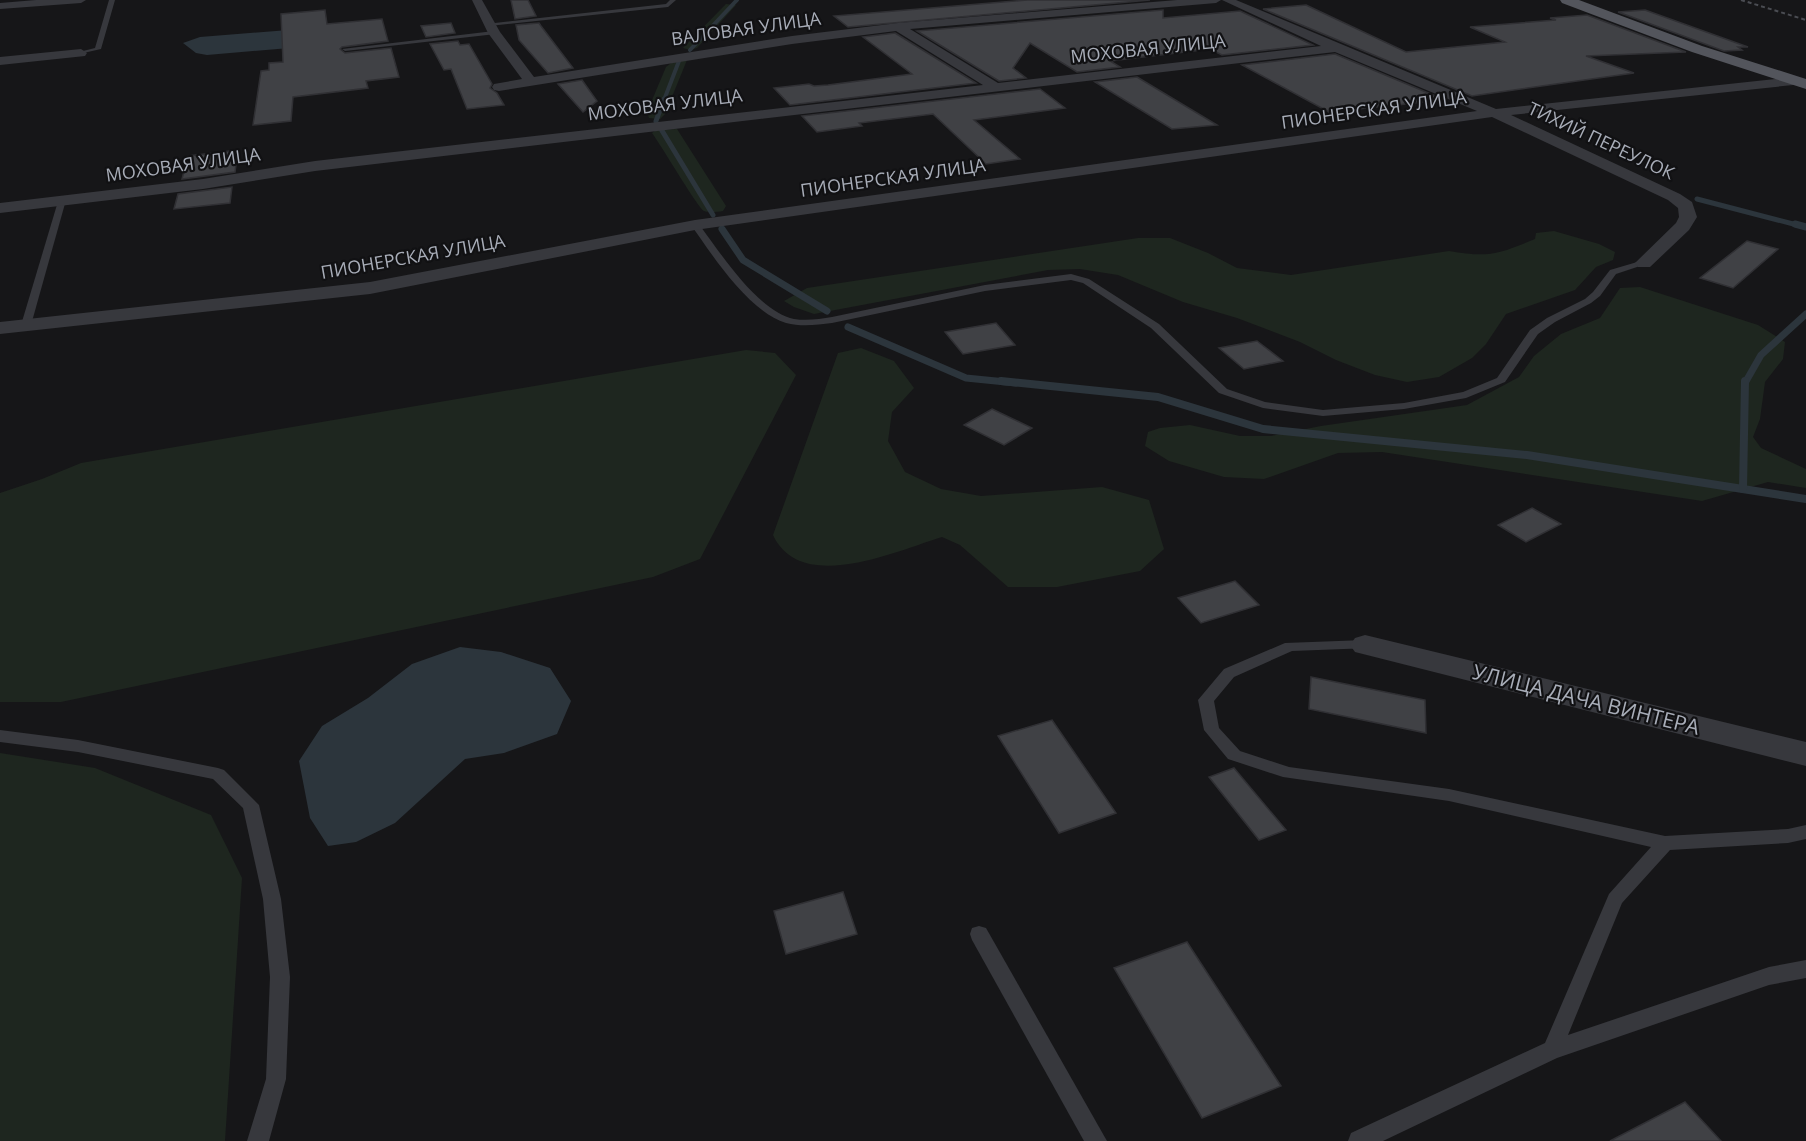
<svg xmlns="http://www.w3.org/2000/svg" width="1806" height="1141" viewBox="0 0 1806 1141" font-family="'Open Sans',sans-serif">
<style>
.green{fill:#1e261f}
.water{fill:#2c353c}
.lines{fill:none;stroke-linecap:round;stroke-linejoin:round}
.stream-far3{stroke:#2c353c;stroke-width:4}
.stream-far2{stroke:#2c353c;stroke-width:5}
.stream-far1{stroke:#2c353c;stroke-width:7}
.stream{stroke:#2c353c;stroke-width:8}
.building{fill:#404145;stroke:#303034;stroke-width:1.5}
.service{fill:#37383d;fill-rule:evenodd}
.minor{fill:#37383d;fill-rule:evenodd}
.primary{fill:#53555c;fill-rule:evenodd}
.rail{stroke:#4a4c52;stroke-width:2;stroke-dasharray:4 3;stroke-linecap:butt}
.labels{text-anchor:middle;stroke-width:4.5;stroke-linejoin:round;paint-order:stroke}
.far-street-label{font-size:18px;fill:#a8adb8;stroke:#111113}
.street-label{font-size:21px;fill:#a8adb8;stroke:#111113}
</style>
<rect width="100%" height="100%" fill="#161618"/>
<g class="green">
<path d="M726 4 736 5 697 48 690 50 683 48Z"/>
<path d="M687 60 665 114 660 119 649 118 647 112 666 67 674 61Z"/>
<path d="M677 129 726 206 723 211C717 212 709 213 704 211 698 208 661 145 652 133L656 130Z"/>
<path d="M1554 231 1599 244 1615 252 1613 260 1596 267 1575 290 1506 314 1486 344 1472 358 1439 377 1407 382 1375 375 1336 360 1300 342 1237 318 1183 302 1118 275 1080 269 1048 270 814 314 794 307 784 301 807 288 1138 238H1170L1208 253 1237 268 1291 275 1449 251C1489 258 1498 254 1535 239L1536 233Z"/>
<path d="M1640 287 1758 325 1785 342 1783 359 1765 382 1760 419 1753 437 1761 448 1806 469V488L1768 482 1702 501 1382 452 1338 453 1264 479 1224 477 1169 461 1145 446 1148 432 1160 428 1190 425 1240 436H1271L1321 426 1467 405 1519 377 1534 356 1561 334 1600 318 1620 288Z"/>
<path d="M861 348 894 361 914 388 892 412 888 441 905 472 941 489 981 496 1102 487 1149 500 1164 549 1140 571 1057 587H1008L960 545 942 537C896 551 801 595 773 535L838 353Z"/>
<path d="M746 350 775 353 796 375 700 559 653 577 61 702H0V493L42 479 81 463Z"/>
<path d="M0 753 95 768 211 815 242 878 225 1141H0Z"/>
</g>
<g class="water">
<path d="M326 27 337 44 207 55 196 53 183 43 200 37Z"/>
<path d="M460 647 501 652 550 668 571 701 557 734 504 753 465 759 395 823 356 842 328 846 310 818 299 761 322 726 368 698 412 664Z"/>
</g>
<g class="lines">
<g class="stream-far3">
<path d="M690 50 737 0"/>
<path d="M664 100 679 61"/>
</g>
<g class="stream-far2">
<path d="M656 121 664 99"/>
<path d="M661 129 713 215"/>
<path d="M1697 199 1801 226"/>
</g>
<g class="stream-far1">
<path d="M1795 224 1806 227"/>
<path d="M722 229 743 260 827 311"/>
<path d="M848 327 966 378 1016 383"/>
<path d="M1745 383 1761 355 1806 314"/>
</g>
<g class="stream">
<path d="M1001 381 1158 397 1263 429 1527 455 1806 499"/>
<path d="M1743 489 1745 381"/>
</g>
</g>
<g class="building">
<path d="M511 0H528L536 16 515 19Z"/>
<path d="M1027 0H1150L848 27 834 16Z"/>
<path d="M1306 5 1406 52 1505 42 1470 27 1556 20 1550 18 1587 15 1686 52 1586 56 1634 73 1472 96 1263 9Z"/>
<path d="M325 10 327 24 382 19 388 41 342 47 340 49 345 53 391 48 399 77 366 81 368 88 293 97 291 121 253 125 261 71 269 70V63L283 62 281 14Z"/>
<path d="M1163 10V18L1240 11 1313 45 1222 55 1210 49 1110 61 1120 67 1077 72 1030 43 1013 68 1026 78 999 81 917 31Z"/>
<path d="M1645 10 1748 47H1738L1742 50 1724 51 1618 12Z"/>
<path d="M451 23 455 33 426 37 421 26Z"/>
<path d="M539 23 541 26 573 68 548 73 519 40 516 25Z"/>
<path d="M895 33 976 83 790 105 774 88 809 84 814 86 828 85 912 74 863 37Z"/>
<path d="M458 41 460 45 469 44 492 84 490 88 497 93 504 105 467 109 451 69 444 70 430 44Z"/>
<path d="M1335 54 1445 100 1329 112 1242 65Z"/>
<path d="M1137 77 1217 125 1172 129 1095 82Z"/>
<path d="M582 80 597 101 583 112 558 84Z"/>
<path d="M1040 89 1065 108 974 120 1020 159 986 164 933 114 859 123 862 126 817 132 802 116Z"/>
<path d="M238 150 235 172 182 179 188 156Z"/>
<path d="M232 187 230 203 174 209 178 194Z"/>
<path d="M1747 241 1778 249 1733 288 1700 278Z"/>
<path d="M996 323 1015 345 963 354 945 332Z"/>
<path d="M1257 341 1283 361 1244 369 1219 348Z"/>
<path d="M992 409 1032 428 1004 445 964 425Z"/>
<path d="M1532 508 1561 524 1526 542 1498 525Z"/>
<path d="M1235 581 1259 605 1201 623 1178 598Z"/>
<path d="M1311 677 1425 700 1426 733 1309 709Z"/>
<path d="M1052 720 1116 813 1059 833 998 736Z"/>
<path d="M1234 768 1286 830 1259 840 1209 777Z"/>
<path d="M843 892 857 934 786 954 774 911Z"/>
<path d="M1187 942 1281 1086 1202 1118 1114 968Z"/>
<path d="M1685 1102 1721 1141H1610Z"/>
</g>
<g class="lines">
<g class="service">
<path d="M109 0H115L101 49 79 54V52L95 48Z"/>
<path d="M670 0H676L668 7 489 26 486 24 666 4Z"/>
<path d="M494 31 496 34 345 51 342 49Z"/>
<path d="M59 198 66 200 31 325 26 328 22 327 21 325Z"/>
<path d="M692 223H698C720 252 757 311 794 319 807 321 820 319 832 317L985 285 1071 274 1089 279 1159 324 1227 389 1265 402 1323 410 1404 403 1463 392 1497 378 1530 330 1547 318 1585 299 1593 292 1610 270 1644 260 1649 263 1616 274 1600 296 1591 303 1555 322 1538 334 1505 382 1466 398 1404 409 1323 416 1263 408 1219 393 1151 328 1083 283 1071 280 985 291 832 323C817 325 801 327 786 323 748 311 713 256 691 225Z"/>
<path d="M1365 640 1370 642 1372 645 1370 648 1292 651 1234 677 1214 701 1219 728 1240 751 1289 767 1449 789 1665 836 1788 829 1806 825V839L1788 843 1670 850 1622 903 1568 1035 1769 967 1806 960V978L1769 985 1557 1058 1383 1141H1348L1351 1133 1545 1043 1609 894 1651 847 1449 801 1283 777 1228 759 1204 730 1198 700 1224 669 1285 643Z"/>
<path d="M0 730 78 740 218 768 224 770 259 805 281 899 290 977 286 1079 269 1141H247L266 1079 270 977 263 899 243 808 213 779 78 752 0 742Z"/>
<path d="M979 926 986 928 1107 1141H1084L972 940 970 934 972 928Z"/>
</g>
<g class="minor">
<path d="M36 0H86L81 3 0 9V3Z"/>
<path d="M472 0H482L500 32 534 77 792 36 898 23 1177 0H1221L1216 3 910 29 998 83 1321 46 1222 0H1236L1496 109 1793 77 1800 81 1793 85 1511 115 1680 194 1692 202 1697 217 1689 230 1650 267H1638L1635 263 1676 223 1679 217 1678 208 1668 200 1492 117 695 230 370 294 0 334V322L370 282 695 220 1477 111 1335 52 315 171 203 189 0 213V203L203 179 315 161 983 85 896 31 792 44 499 91 494 90 492 87 494 84 522 79 488 33Z"/>
<path d="M81 49 87 53 85 56 0 65V57Z"/>
<path d="M1365 635 1806 742V766L1355 652 1350 645 1355 638Z"/>
</g>
<path class="primary" d="M1560 0H1579L1702 46 1806 79V89L1692 52 1562 3Z"/>
<path class="rail" d="M1741 0 1806 20"/>
</g>
<g class="labels">
<g class="far-street-label">
<text transform="translate(746 29) rotate(-8)" y="6">ВАЛОВАЯ УЛИЦА</text>
<text transform="translate(1148 49) rotate(-6)" y="6">МОХОВАЯ УЛИЦА</text>
<text transform="translate(665 105) rotate(-7)" y="6">МОХОВАЯ УЛИЦА</text>
<text transform="translate(1374 110) rotate(-8)" y="6">ПИОНЕРСКАЯ УЛИЦА</text>
<text transform="translate(1601 141) rotate(25)" y="6">ТИХИЙ ПЕРЕУЛОК</text>
<text transform="translate(183 165) rotate(-8)" y="6">МОХОВАЯ УЛИЦА</text>
<text transform="translate(893 178) rotate(-8)" y="6">ПИОНЕРСКАЯ УЛИЦА</text>
<text transform="translate(413 257) rotate(-10)" y="6">ПИОНЕРСКАЯ УЛИЦА</text>
</g>
<g class="street-label">
<text transform="translate(1586 700) rotate(14)" y="7">УЛИЦА ДАЧА ВИНТЕРА</text>
</g>
</g>
</svg>
